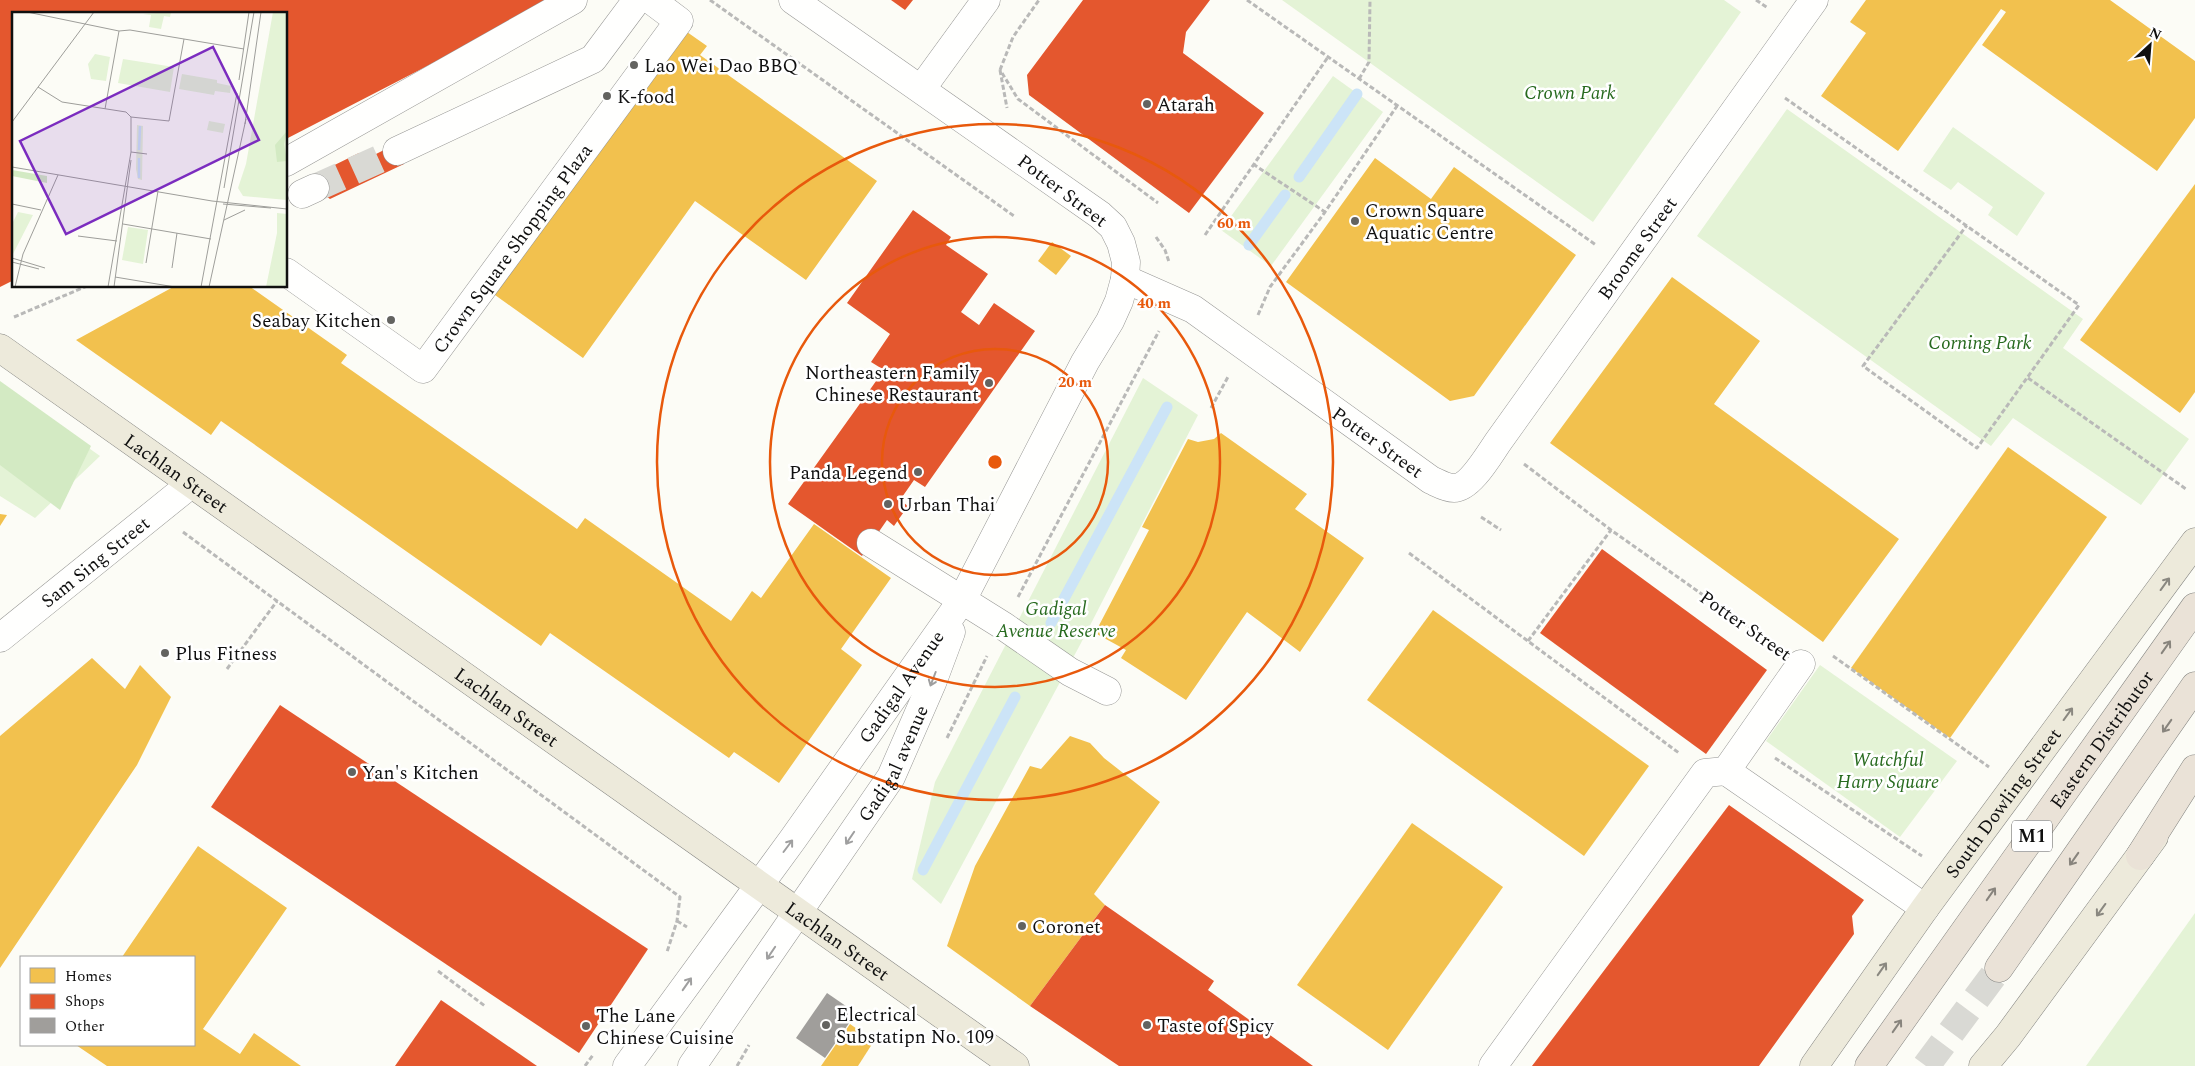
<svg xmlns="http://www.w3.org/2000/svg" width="2195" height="1066" viewBox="0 0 2195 1066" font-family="Spectral,serif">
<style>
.green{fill:#e4f3d6}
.forest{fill:#d3eac3}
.homes{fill:#f2c14e}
.shops{fill:#e4572e}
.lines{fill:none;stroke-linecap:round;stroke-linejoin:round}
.stream{stroke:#cce4f7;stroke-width:11}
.building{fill:#a09e9b}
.minor-tunnel{stroke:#d9d9d4;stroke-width:28;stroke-dasharray:28 14;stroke-linecap:butt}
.highway-tunnel{stroke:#d9d9d4;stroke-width:28;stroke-dasharray:28 14;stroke-linecap:butt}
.minor-casing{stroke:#969694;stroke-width:29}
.major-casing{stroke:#848481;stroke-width:29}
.highway-casing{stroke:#848481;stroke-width:29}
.path{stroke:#b9b9b8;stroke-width:3;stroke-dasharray:5 2.5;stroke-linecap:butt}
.minor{stroke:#fffffe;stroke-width:28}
.major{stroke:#edeadb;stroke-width:28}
.highway{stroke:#eae2d7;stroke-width:28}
.oneway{stroke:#8a8880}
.oneway2{stroke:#88847d}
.oneway3{stroke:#9f9f9f}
.ring{fill:none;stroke:#e8590c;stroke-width:2.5}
.poi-dot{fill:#636360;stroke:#fff;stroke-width:2}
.labels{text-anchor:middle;stroke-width:5;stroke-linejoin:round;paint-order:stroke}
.shield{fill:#fff;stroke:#585858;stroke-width:1}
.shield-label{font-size:18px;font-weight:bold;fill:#101010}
.poi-label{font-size:19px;fill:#101010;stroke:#fff;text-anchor:start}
.park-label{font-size:19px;font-style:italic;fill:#276a1e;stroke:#fff}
.street-label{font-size:19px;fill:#101010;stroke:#fff}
.inset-river{fill:none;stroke:#cce4f7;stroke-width:2.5}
.inset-road{fill:none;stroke:#9e9e9a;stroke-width:1}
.view{fill:#7b2cbf;fill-opacity:0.15;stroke:#7b2cbf;stroke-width:2.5}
.inset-edge{fill:none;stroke:#101010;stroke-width:2.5}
.centre{fill:#e8590c;stroke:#fff;stroke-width:2.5}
.ring-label{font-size:15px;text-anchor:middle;font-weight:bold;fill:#e8590c;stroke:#fff;stroke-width:5;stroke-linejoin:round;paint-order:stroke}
</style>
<rect width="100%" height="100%" fill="#fcfcf6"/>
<g class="green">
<path d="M1282 0H1724L1741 12 1593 222Z"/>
<path d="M1333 76 1383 112 1271 266 1221 230Z"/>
<path d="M1787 109 2083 319 2063 348 2189 439 2141 505 2013 418 1991 446 1697 236Z"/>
<path d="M1953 127 2045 193 2017 236 1988 215 1993 207 1958 182 1951 190 1923 171Z"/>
<path d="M1143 378 1198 415 1081 643 941 904 912 879 935 782Z"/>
<path d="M0 385 100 456 35 518 0 496Z"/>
<path d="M1820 665 1957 761 1900 837 1766 741Z"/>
<path d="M2195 913V1066H2086Z"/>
</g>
<path class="forest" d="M0 381 91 446 60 510 0 465Z"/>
<g class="homes">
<path d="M1866 0H2110L2195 61V118L2157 171 1982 45 2006 12 2001 9 1898 151 1821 96 1866 33 1850 22Z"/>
<path d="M677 25 707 46 700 55 877 181 806 280 695 201 583 358 488 290Z"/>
<path d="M1375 158 1431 199 1454 167 1576 255 1474 396 1450 401 1286 282Z"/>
<path d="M2195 184V392L2180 413 2080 340Z"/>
<path d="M1052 242 1071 256 1056 275 1038 261Z"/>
<path d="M1672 277 1760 341 1714 404 1899 539 1823 642 1550 443Z"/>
<path d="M175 286H249L347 355 341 363 577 529 585 518 731 621 752 591 761 598 814 524 891 578 841 649 862 665 779 783 734 752 729 758 550 633 541 646 221 421 211 435 76 340Z"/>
<path d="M1221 433 1307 494 1295 509 1364 558 1300 652 1247 612 1186 700 1121 658 1126 650 1095 633 1149 530 1142 527 1188 439 1198 442 1214 439Z"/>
<path d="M2008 447 2107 517 1950 738 1851 668Z"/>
<path d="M0 514 7 515 0 526Z"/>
<path d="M1433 610 1649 766 1584 856 1367 700Z"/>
<path d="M92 658 125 689 140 665 171 697 137 765 0 968V736Z"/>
<path d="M1070 736 1090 743 1104 758 1160 802 1094 894 1105 905 1030 1006 947 946 975 866 1030 766 1041 769Z"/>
<path d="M1412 823 1503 887 1388 1050 1297 985Z"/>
<path d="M198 846 287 908 203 1029 240 1054 254 1033 301 1066H107L76 1045H194V957H122Z"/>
<path d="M850 1024 874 1041 858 1066H821Z"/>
</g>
<g class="shops">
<path d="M0 0H545L547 4 286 139V14H14V280L0 287Z"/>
<path d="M891 0H913L905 10Z"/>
<path d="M1083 0H1210L1186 32 1183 53 1264 113 1189 213 1029 95 1027 75Z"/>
<path d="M394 145 404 164 330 199 304 180 359 153 364 160Z"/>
<path d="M913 210 951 237 946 245 988 274 961 312 979 325 994 303 1035 331 925 487 914 480 900 500 908 506 894 526 887 520 862 556 788 504 884 370 871 362 890 334 847 303Z"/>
<path d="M1602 549 1767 670 1706 754 1540 633Z"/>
<path d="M280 705 648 949 579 1053 211 807Z"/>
<path d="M1729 805 1864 900 1852 916 1854 934 1759 1066H1532Z"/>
<path d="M1105 905 1214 981 1208 990 1313 1066H1119L1030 1006Z"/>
<path d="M441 1000 537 1066H395Z"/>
</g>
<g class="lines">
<g class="stream">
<path d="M1299 177 1357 94"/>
<path d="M1249 245 1285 195"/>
<path d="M1051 623 1167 407"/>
<path d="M923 870 1015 697"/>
</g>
</g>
<path class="building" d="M827 993 856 1013 825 1058 796 1038Z"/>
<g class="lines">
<path class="minor-tunnel" d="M315 188 397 151"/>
<path class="highway-tunnel" d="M1926 1066 1999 968"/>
<g class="minor-casing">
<g id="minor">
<path d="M922 88 986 0"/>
<path d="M397 151 593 59 637 0"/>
<path d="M286 162 573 0"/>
<path d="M302 194 315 188"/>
<path id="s1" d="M286 272 423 369 679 21 651 0"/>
<path id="s2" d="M1125 279 1193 309 1431 480C1438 483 1446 488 1454 488 1470 488 1489 455 1498 442L1814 0"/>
<path d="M871 543 1002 625 1070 672 1107 691"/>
<path id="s3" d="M0 638 191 484"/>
<path d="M1726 771 1925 908"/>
<path id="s4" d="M627 1066 793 839 962 600 1085 362 1110 321 1119 301 1125 279 1126 262 1121 243 1113 227 1100 215 793 0"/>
<path id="s5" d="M692 1066 891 777 932 683 951 632"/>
<path d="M1493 1066 1705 773 1726 771 1801 664"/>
</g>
</g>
<g class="major-casing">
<g id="major">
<path id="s6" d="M0 348 1015 1066"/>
<path id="s7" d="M1814 1066 1925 908 2195 542"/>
<path d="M1983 1066 2008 1036 2154 837"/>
</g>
</g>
<g class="highway-casing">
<g id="highway">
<path d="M2140 856 2195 769"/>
<path d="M1999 968 2195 686"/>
<path id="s8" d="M1869 1066 2195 607"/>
</g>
</g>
<g class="path">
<path d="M710 0 1014 216"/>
<path d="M1247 0 1596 245"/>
<path d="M1756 0 1768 8"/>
<path d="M1000 70 1007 108"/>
<path d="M1000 70 1013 37 1039 0"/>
<path d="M1002 73 1018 99 1158 203"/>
<path d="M1359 79 1369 62 1370 0"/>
<path d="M1785 98 2079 305 1977 448 1863 366 1967 225"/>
<path d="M1253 164 1325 212"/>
<path d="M1205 235 1328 57"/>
<path d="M1156 237 1165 250 1169 262"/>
<path d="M1258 315 1270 287 1325 212 1397 106"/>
<path d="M14 317 87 286"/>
<path d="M2028 378 2186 489"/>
<path d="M1211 408 1229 375"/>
<path d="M1524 464 1611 530 1774 645"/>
<path d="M1481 517 1501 530"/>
<path d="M183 532 680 897 677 921 667 952"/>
<path d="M1409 553 1679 753"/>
<path d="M1018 597 1159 331"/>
<path d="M1528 641 1611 530"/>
<path d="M1833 656 1989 767"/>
<path d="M227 669 277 601"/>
<path d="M947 738 987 656"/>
<path d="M1775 758 1922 856"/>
<path d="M677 921 687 927"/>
<path d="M438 971 485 1006"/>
<path d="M585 1066 593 1055"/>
<path d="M737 1066 749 1045"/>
</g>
<use href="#minor" class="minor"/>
<use href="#major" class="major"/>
<use href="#highway" class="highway"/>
</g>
<defs><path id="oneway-shaft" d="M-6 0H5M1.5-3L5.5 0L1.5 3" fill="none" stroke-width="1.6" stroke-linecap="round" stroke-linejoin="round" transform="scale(1.25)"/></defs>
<g class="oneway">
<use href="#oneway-shaft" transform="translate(2165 584) rotate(-54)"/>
<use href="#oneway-shaft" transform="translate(2068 714) rotate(-54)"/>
<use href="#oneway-shaft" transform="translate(2101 910) rotate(126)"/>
<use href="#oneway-shaft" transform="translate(1882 969) rotate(-55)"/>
</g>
<g class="oneway2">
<use href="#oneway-shaft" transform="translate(2166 647) rotate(-55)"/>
<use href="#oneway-shaft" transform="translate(2167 726) rotate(125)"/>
<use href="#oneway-shaft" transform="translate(2074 859) rotate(125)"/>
<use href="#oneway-shaft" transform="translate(1991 894) rotate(-55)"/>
<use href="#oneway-shaft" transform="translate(1897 1026) rotate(-55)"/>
</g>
<g class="oneway3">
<use href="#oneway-shaft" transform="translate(933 679) rotate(111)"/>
<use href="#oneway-shaft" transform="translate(850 838) rotate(124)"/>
<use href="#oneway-shaft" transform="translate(788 846) rotate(-53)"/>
<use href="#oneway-shaft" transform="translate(771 953) rotate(124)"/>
<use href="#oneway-shaft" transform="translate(687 984) rotate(-55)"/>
</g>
<g class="ring">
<circle cx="995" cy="462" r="113"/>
<circle cx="995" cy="462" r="225"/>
<circle cx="995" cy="462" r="338"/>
</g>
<g class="poi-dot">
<circle cx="634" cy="65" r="5"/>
<circle cx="607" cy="96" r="5"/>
<circle cx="1147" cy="104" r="5"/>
<circle cx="1355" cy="221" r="5"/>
<circle cx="391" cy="320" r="5"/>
<circle cx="989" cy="383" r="5"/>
<circle cx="918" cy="472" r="5"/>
<circle cx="888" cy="504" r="5"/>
<circle cx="165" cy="653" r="5"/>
<circle cx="352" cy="772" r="5"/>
<circle cx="1022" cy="926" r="5"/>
<circle cx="826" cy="1025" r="5"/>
<circle cx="1147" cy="1025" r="5"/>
<circle cx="586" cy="1026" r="5"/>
</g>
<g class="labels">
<rect class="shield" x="2012" y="820.5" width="40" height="31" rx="4"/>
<g class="shield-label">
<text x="2032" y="842">M1</text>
</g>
<g class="poi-label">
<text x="644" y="72">Lao Wei Dao BBQ</text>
<text x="617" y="103">K-food</text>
<text x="1157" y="111">Atarah</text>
<text x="1365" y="217">Crown Square<tspan x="1365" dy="22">Aquatic Centre</tspan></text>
<text x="381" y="327" text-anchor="end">Seabay Kitchen</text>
<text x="979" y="379" text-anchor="end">Northeastern Family<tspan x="979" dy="22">Chinese Restaurant</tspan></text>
<text x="908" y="479" text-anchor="end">Panda Legend</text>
<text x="898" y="511">Urban Thai</text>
<text x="175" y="660">Plus Fitness</text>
<text x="362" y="779">Yan's Kitchen</text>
<text x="1032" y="933">Coronet</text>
<text x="836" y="1021">Electrical<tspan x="836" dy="22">Substatipn No. 109</tspan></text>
<text x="596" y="1022">The Lane<tspan x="596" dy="22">Chinese Cuisine</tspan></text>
<text x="1157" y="1032">Taste of Spicy</text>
</g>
<g class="park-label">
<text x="1570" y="99">Crown Park</text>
<text x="1980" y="349">Corning Park</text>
<text x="1056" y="615">Gadigal<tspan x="1056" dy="22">Avenue Reserve</tspan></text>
<text x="1888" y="766">Watchful<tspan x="1888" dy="22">Harry Square</tspan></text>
</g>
<g class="street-label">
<text transform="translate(1063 190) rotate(37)" y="7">Potter Street</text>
<text dy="7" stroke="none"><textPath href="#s2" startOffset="696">Broome Street</textPath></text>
<text dy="7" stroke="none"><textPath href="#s1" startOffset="318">Crown Square Shopping Plaza</textPath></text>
<text dy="7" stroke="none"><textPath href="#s2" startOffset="302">Potter Street</textPath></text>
<text dy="7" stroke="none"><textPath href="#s6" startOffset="216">Lachlan Street</textPath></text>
<text dy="7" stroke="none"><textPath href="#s3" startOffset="122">Sam Sing Street</textPath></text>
<text transform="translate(1746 625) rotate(35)" y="7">Potter Street</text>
<text dy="7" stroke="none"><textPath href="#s4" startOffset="468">Gadigal Avenue</textPath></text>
<text dy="7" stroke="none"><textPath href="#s6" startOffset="621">Lachlan Street</textPath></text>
<text dy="7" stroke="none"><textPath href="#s8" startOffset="401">Eastern Distributor</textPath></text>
<text dy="7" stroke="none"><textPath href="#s5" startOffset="364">Gadigal avenue</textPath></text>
<text dy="7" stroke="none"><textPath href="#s7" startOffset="324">South Dowling Street</textPath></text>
<text dy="7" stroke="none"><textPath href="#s6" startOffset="1026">Lachlan Street</textPath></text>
</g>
</g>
<g transform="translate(12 12)">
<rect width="275" height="275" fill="#fcfcf6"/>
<path d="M159 0 158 5 152 4 149 17 137 15 139 3 131 2ZM261 0H275V188L231 184 226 176 234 152ZM83 42 98 45 94 69 79 67 76 52ZM111 47 162 55 158 80 106 71ZM170 62 205 68V71L219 74 218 81 203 79 202 83 167 77ZM197 109 213 112 211 121 195 118ZM125 113 131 114 130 168 126 167 124 157ZM6 200 21 203 1 242 0 212ZM265 201 275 202V275H254L265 221ZM116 215 136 218 131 252 110 248Z" fill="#e4f3d6"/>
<path d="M275 119 272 132 275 149 265 150 263 133ZM0 158 35 164V171L0 164Z" fill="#d3eac3"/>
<path class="inset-river" d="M127 138 128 114M127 166V146"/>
<path class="inset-road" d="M15 0 107 19 118 18 232 37M227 68 237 0M26 75 50 90 114 100 119 105 157 109 172 27M93 97 107 19M0 110 82 0M233 112 249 0M119 140 135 142M0 155 200 189 275 197M212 176 242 0M0 192 29 198M211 192 259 196M212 208 233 198M111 212 199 227M66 224 105 229M0 246 33 256M0 250 27 257M134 251 146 179M160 256 165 221M103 265 163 275M3 275 11 242 46 163M96 275 119 140V105M102 275 119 148M189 275 225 81M197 275 234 107"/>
<path class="view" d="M201 35 247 128 54 222 8 129Z"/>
<rect width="275" height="275" class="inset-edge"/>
</g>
<circle cx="995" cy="462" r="8" class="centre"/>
<g class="ring-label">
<text x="1234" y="228">60 m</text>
<text x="1154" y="308">40 m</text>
<text x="1075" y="387">20 m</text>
</g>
<rect x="20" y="956" width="175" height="90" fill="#ffffff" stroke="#9f9f9f"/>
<rect x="30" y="968" width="25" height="15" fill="#f2c14e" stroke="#9f9f9f"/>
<text x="65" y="981" font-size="15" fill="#101010">Homes</text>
<rect x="30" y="994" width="25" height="15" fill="#e4572e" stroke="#9f9f9f"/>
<text x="65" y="1006" font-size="15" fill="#101010">Shops</text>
<rect x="30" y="1018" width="25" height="15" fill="#a09e9b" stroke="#9f9f9f"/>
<text x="65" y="1031" font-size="15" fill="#101010">Other</text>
<g transform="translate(2150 45) rotate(26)" stroke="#ffffff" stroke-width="4" paint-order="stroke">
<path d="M0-4L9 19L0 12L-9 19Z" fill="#101010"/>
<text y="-8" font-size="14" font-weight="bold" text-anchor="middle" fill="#101010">N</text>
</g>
</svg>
